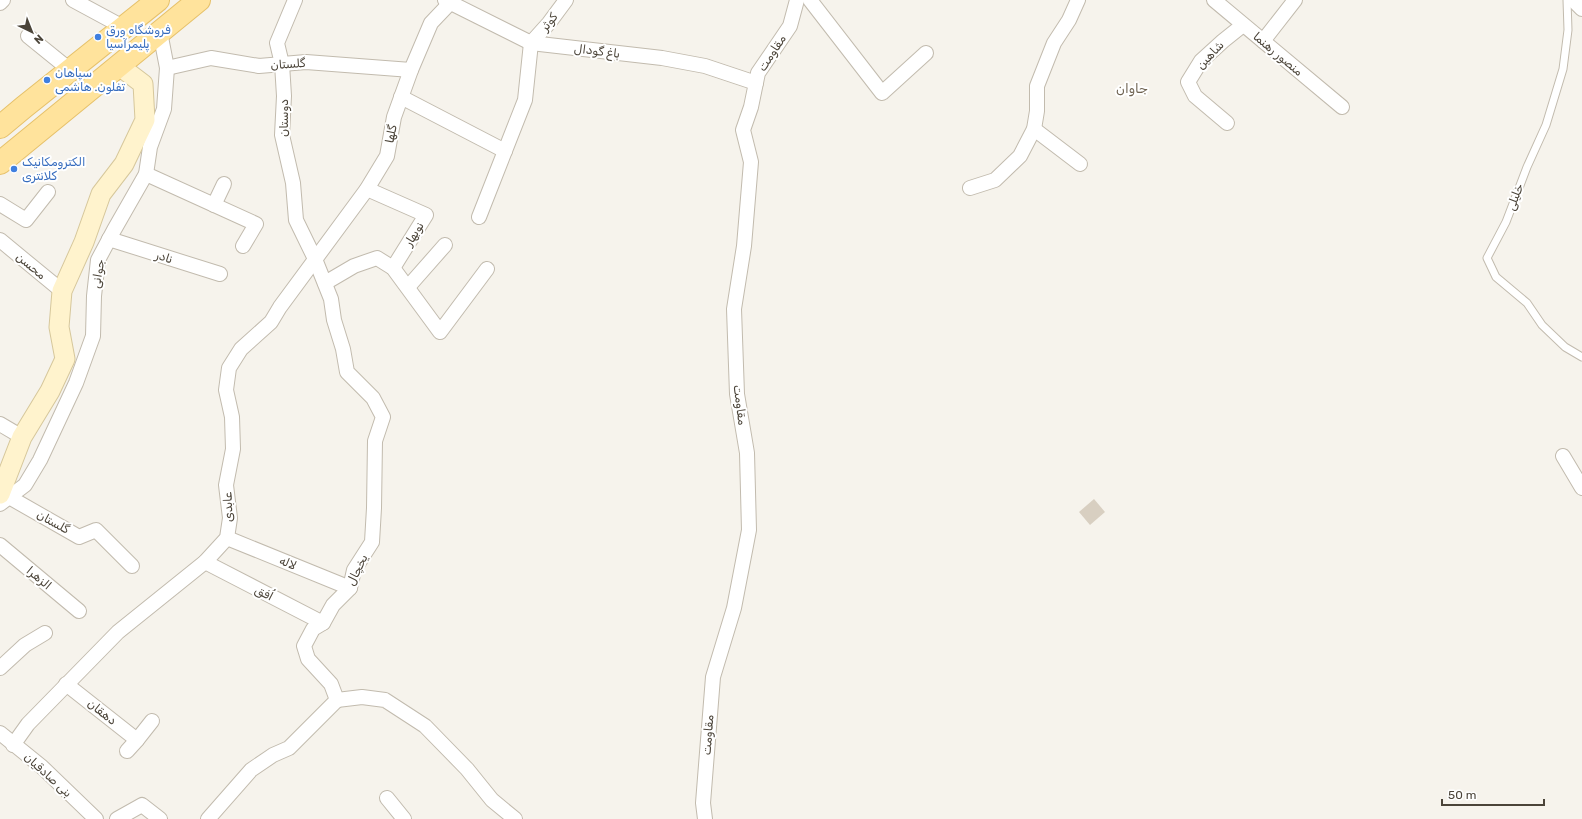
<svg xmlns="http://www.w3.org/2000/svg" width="1582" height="819" viewBox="0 0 1582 819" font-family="Rubik,Vazirmatn,sans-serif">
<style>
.building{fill:#d8cfc1}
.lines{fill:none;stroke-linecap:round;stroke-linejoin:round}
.lane-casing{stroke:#c2bbae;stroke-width:9}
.street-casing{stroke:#c2bbae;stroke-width:16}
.secondary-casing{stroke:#d6c79b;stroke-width:21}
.primary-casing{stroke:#e6c16a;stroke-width:24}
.lane{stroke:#fff;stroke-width:7}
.street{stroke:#fff;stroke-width:14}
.secondary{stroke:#fff3cd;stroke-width:19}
.primary{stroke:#ffe39c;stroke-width:22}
.shop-dot{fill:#3f7fe0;stroke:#fff;stroke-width:1.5}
.labels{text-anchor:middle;stroke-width:4;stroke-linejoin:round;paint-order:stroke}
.street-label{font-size:12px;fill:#4b4439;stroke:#fff}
.shop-label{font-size:12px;fill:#366cbe;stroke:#fff;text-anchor:start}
.neighbourhood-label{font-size:13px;fill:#6e6250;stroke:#fff}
</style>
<rect width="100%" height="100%" fill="#f6f3ec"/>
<path class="building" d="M1094 499 1105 512 1090 525 1079 512Z"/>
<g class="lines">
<g class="lane-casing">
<path id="lane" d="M1567 0 1568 30 1563 69 1546 125 1527 167 1506 222 1487 258 1496 277 1527 303 1542 325 1565 347 1582 357"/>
</g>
<g class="street-casing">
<g id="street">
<path d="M73 0 123 27"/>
<path d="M445 0 531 43 662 58 705 66 756 83"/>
<path d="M810 0 882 93 926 53"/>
<path d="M1214 0 1342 107"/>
<path d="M1573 0 1582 9"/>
<path d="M0 3 3 0"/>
<path d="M28 36 70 70"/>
<path d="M1263 41 1295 0"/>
<path d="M167 68 211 58 259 66 306 62 411 70"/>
<path d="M401 97 505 151"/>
<path d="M1227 123 1195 96 1188 82 1201 61 1223 41 1243 25"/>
<path d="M1034 129 1080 164"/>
<path d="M146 174 256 224 243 246"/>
<path d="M970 188 995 180 1020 156 1034 129 1037 111V86L1054 43 1069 20 1078 0"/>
<path d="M367 189 426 215 393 268"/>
<path d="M0 204 26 220 48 192"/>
<path d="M214 205 224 184"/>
<path d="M479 217 525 100 531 43 549 23 566 0"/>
<path d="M109 239 220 274"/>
<path d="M0 240 62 291"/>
<path d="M325 283 354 266 377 258 393 268 440 332 487 269"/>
<path d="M408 287 445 245"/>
<path d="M0 424 22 437"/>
<path d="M1563 456 1582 488"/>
<path d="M9 497 79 537 96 530 132 566"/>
<path d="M0 504 25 485 40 460 76 383 93 336 94 296 98 260 114 230 146 174 150 147 164 109 167 68 160 32"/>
<path d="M227 538 350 588"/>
<path d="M0 545 79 611"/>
<path d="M205 562 323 623"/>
<path d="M0 668 25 645 45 633"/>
<path d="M66 684 137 740"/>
<path d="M337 700 362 697 385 700 425 726 467 769 492 800 515 819"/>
<path d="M0 733 42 767 96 819"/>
<path d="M13 745 28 724 118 632 205 562 227 538 230 518 226 485 233 449 232 417 226 390 229 368 241 349 271 322 280 307 367 189 387 156 394 117 411 70 431 23 451 2"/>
<path d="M127 751 137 740 152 721"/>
<path d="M387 798 404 819"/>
<path d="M117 819 142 805 160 819"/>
<path d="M208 819 251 770 273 755 289 748 337 700 331 684 308 659 304 646 313 629 323 623 333 605 350 588 354 570 372 542 374 508 375 441 383 417 373 398 347 372 343 349 334 320 331 299 315 259 296 220 293 183 282 135 284 96 282 64 277 43 295 0"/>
<path d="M705 819 703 803 713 677 734 608 749 530 747 453 737 394 734 309 744 246 751 162 743 130 751 107 758 73 790 26 797 0"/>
</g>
</g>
<g class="secondary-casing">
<path id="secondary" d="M0 494 22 437 50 391 65 359 59 327 62 291 84 242 101 194 124 164 145 120 143 84 118 65"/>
</g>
<g class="primary-casing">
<g id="primary">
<path d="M0 127 24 107 158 0"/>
<path d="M0 163 199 0"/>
</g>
</g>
<use href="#lane" class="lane"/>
<use href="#street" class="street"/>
<use href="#secondary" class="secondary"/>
<use href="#primary" class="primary"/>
</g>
<g class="shop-dot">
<circle cx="98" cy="37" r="4"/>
<circle cx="47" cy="80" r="4"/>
<circle cx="14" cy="169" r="4"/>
</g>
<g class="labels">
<g class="street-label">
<text transform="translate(549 22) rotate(-51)" y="4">کوثر</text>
<text transform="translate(597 51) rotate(7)" y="4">باغ گودال</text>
<text transform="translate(772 53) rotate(-57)" y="4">مقاومت</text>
<text transform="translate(1278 54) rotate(40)" y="4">منصور رهنما</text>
<text transform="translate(1210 55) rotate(-47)" y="4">شاهین</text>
<text transform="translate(288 64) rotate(-4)" y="4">گلستان</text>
<text transform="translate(284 118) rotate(-90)" y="4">دوستان</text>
<text transform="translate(391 134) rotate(-79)" y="4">گلها</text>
<text transform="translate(1515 197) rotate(-70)" y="4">خلیلی</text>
<text transform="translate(414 234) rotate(-58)" y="4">نوبهار</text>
<text transform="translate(164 257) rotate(18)" y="4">نادر</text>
<text transform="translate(31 266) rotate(40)" y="4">محسن</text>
<text transform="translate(98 274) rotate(-80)" y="4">جوانی</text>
<text transform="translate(740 405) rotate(83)" y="4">مقاومت</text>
<text transform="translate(228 507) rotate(-92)" y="4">عابدی</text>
<text transform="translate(53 522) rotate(29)" y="4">گلستان</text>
<text transform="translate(288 563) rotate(22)" y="4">لاله</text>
<text transform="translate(357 570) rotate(-64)" y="4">یخچال</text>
<text transform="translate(39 578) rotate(40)" y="4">الزهرا</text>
<text transform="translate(264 593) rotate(27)" y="4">اُفق</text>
<text transform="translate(102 712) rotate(38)" y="4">دهقان</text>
<text transform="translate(708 735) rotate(-86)" y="4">مقاومت</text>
<text transform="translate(48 775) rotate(42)" y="4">بنی صادقیان</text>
</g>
<g class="shop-label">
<text x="106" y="34">فروشگاه ورق<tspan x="106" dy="14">پلیمرآسیا</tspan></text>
<text x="55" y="77">سپاهان<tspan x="55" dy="14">تفلون. هاشمی</tspan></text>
<text x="22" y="166">الکترومکانیک<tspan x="22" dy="14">کلانتری</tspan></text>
</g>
<g class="neighbourhood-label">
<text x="1132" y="93">جاوان</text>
</g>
</g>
<g transform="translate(32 32) rotate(137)" stroke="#ffffff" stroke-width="3" paint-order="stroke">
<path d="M0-3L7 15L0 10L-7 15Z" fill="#4b4439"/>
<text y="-6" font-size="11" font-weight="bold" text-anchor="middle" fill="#4b4439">N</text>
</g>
<path d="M1442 799v6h102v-6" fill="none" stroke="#4b4439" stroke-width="2"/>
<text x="1448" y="799" font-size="12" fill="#4b4439" stroke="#ffffff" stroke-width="3" paint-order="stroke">50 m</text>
</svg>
